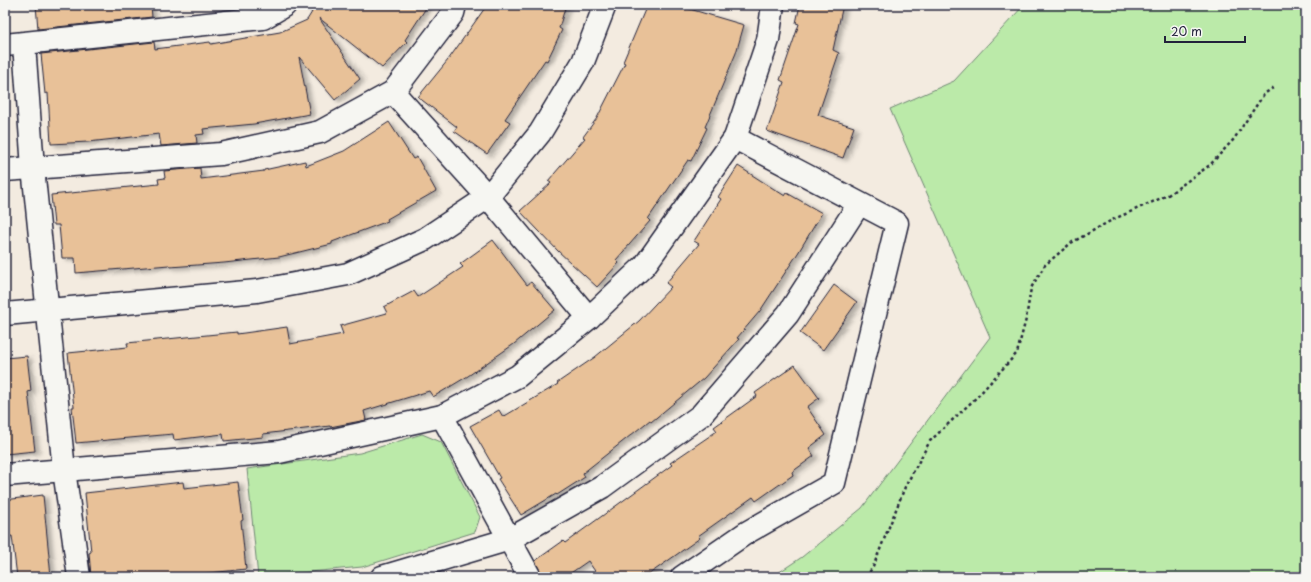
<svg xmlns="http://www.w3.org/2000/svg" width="1311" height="582" viewBox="0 0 1311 582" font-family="'Playpen Sans',sans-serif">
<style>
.green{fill:#bbeaa9;stroke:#6e8672}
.building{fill:#e8c198;stroke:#22223b;filter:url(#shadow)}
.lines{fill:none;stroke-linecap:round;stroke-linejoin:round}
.street-casing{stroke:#22223b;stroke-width:25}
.secondary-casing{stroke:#22223b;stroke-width:25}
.path{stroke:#22223b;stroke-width:2.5;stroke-dasharray:3 3;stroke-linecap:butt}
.street{stroke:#f6f6f2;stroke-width:22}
.secondary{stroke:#f6f6f2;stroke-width:22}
</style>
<defs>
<filter id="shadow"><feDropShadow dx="4.5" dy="2.5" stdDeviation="2" flood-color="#0004"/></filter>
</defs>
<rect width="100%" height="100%" fill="#f3ebe0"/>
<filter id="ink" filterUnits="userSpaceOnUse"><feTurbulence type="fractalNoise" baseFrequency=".025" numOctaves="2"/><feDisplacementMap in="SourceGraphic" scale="8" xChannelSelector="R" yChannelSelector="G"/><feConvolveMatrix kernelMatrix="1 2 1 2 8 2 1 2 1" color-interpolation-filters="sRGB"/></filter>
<g filter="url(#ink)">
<g class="green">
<path d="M1024 5H1306V577H772L802 557 862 508 990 337 890 109 954 81Z"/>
<path d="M422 434 441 442 480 517 475 532 362 567 258 577 247 469 360 453Z"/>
</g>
<g class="building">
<path d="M36 5H151L152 17 38 29Z"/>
<path d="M303 5H428L405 40 407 42 382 68 319 18 360 79 335 100 299 57 310 114 254 124 203 129 204 134 196 135 197 143 161 146 159 134 88 142 51 144 48 93 45 94 41 54 154 42 155 49 210 42 211 44 280 32 307 20 312 12Z"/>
<path d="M487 5H566L559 28 562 30 547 61 545 60 505 119 510 122 487 154 454 131 457 127 418 97 448 60Z"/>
<path d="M647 5H676L744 25 736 53 705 127 707 128 691 161 688 160 648 219 650 221 616 260 619 263 597 287 558 251 520 211 551 183 548 181 585 138 583 137 597 118 625 63 623 62Z"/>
<path d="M800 5H843L833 50 839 53 818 115 854 127 843 158 767 131 784 82 780 80 799 24 796 23Z"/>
<path d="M389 122 413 159 417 157 436 191 387 219 388 221 332 242V244L279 257 224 263 170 267 169 265 76 273 75 258H62L59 225H54L51 195 159 184 158 179 165 178 164 171 200 168 201 179 264 171V170L305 161 306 166 344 151Z"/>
<path d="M738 166 785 196 787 193 822 213 798 253 760 311 737 338 739 339 704 378 651 422 650 420 583 473 585 477 557 495 556 494 521 515 498 479 500 478 470 426 499 410 503 417 558 384 557 383 595 357 639 321 671 287 666 283 699 244 694 241 721 199 718 197Z"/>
<path d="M493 240 527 285 531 282 555 310 514 344 468 376 433 397 429 391 364 411 366 420 330 427V426L263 434V437L224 441 223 434 174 440 173 434 76 443 72 407H74L68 353 128 347 127 343 237 332V334L287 327 290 344 343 334 340 326 387 313 384 307 414 291 418 297 463 267 460 264Z"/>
<path d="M834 285 857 302 823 350 800 333Z"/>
<path d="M27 356 31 391 28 392 35 451 5 454V358Z"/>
<path d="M795 365 819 398 807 407 826 435 809 448 814 456 792 472 793 475 756 501 753 497 698 536 700 538 645 577H599L588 561 565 577H543L535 561 563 541 565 543 672 465 670 463 717 431 714 427 757 396 755 393Z"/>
<path d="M183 482 184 488 238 482 243 520 241 521 246 569 192 575V577H91L89 553 91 552 85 493Z"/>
<path d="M43 495 51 577H17L12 536 5 537V500Z"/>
</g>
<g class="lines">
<g class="street-casing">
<g id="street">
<path d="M24 44 33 168 64 470 79 577"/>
<path d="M5 45 263 18 285 5"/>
<path d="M393 92 488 197 589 318"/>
<path d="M5 170 221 154 320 132 393 92 453 13 455 5"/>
<path d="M442 416 530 577"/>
<path d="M5 475 279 452 442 416 518 376 589 318 645 265 735 138 768 40 773 5"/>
<path d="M382 577 510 539 602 487 701 415 788 314 859 204"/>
<path d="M682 577 746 533 834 483 897 223 735 138"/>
</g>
</g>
<g class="secondary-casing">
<path id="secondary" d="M5 314 257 291 348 274 425 239 488 197 540 133 583 62 605 5"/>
</g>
<path class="path" d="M866 577 873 567 905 487 930 441 978 396 1017 353 1026 319 1031 288 1045 265 1071 243 1112 220 1168 195 1210 165 1234 139 1264 94 1276 86"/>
<use href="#street" class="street"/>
<use href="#secondary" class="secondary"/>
</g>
</g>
<rect width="1311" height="582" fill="none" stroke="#f6f6f2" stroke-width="20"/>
<rect x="10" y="10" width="1291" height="562" fill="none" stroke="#22223b" stroke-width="1.5" filter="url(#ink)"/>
<path d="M1165 36v6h80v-6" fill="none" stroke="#22223b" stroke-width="2"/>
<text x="1171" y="36" font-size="12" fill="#22223b" stroke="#f6f6f2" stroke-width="3" paint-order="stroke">20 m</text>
</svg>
